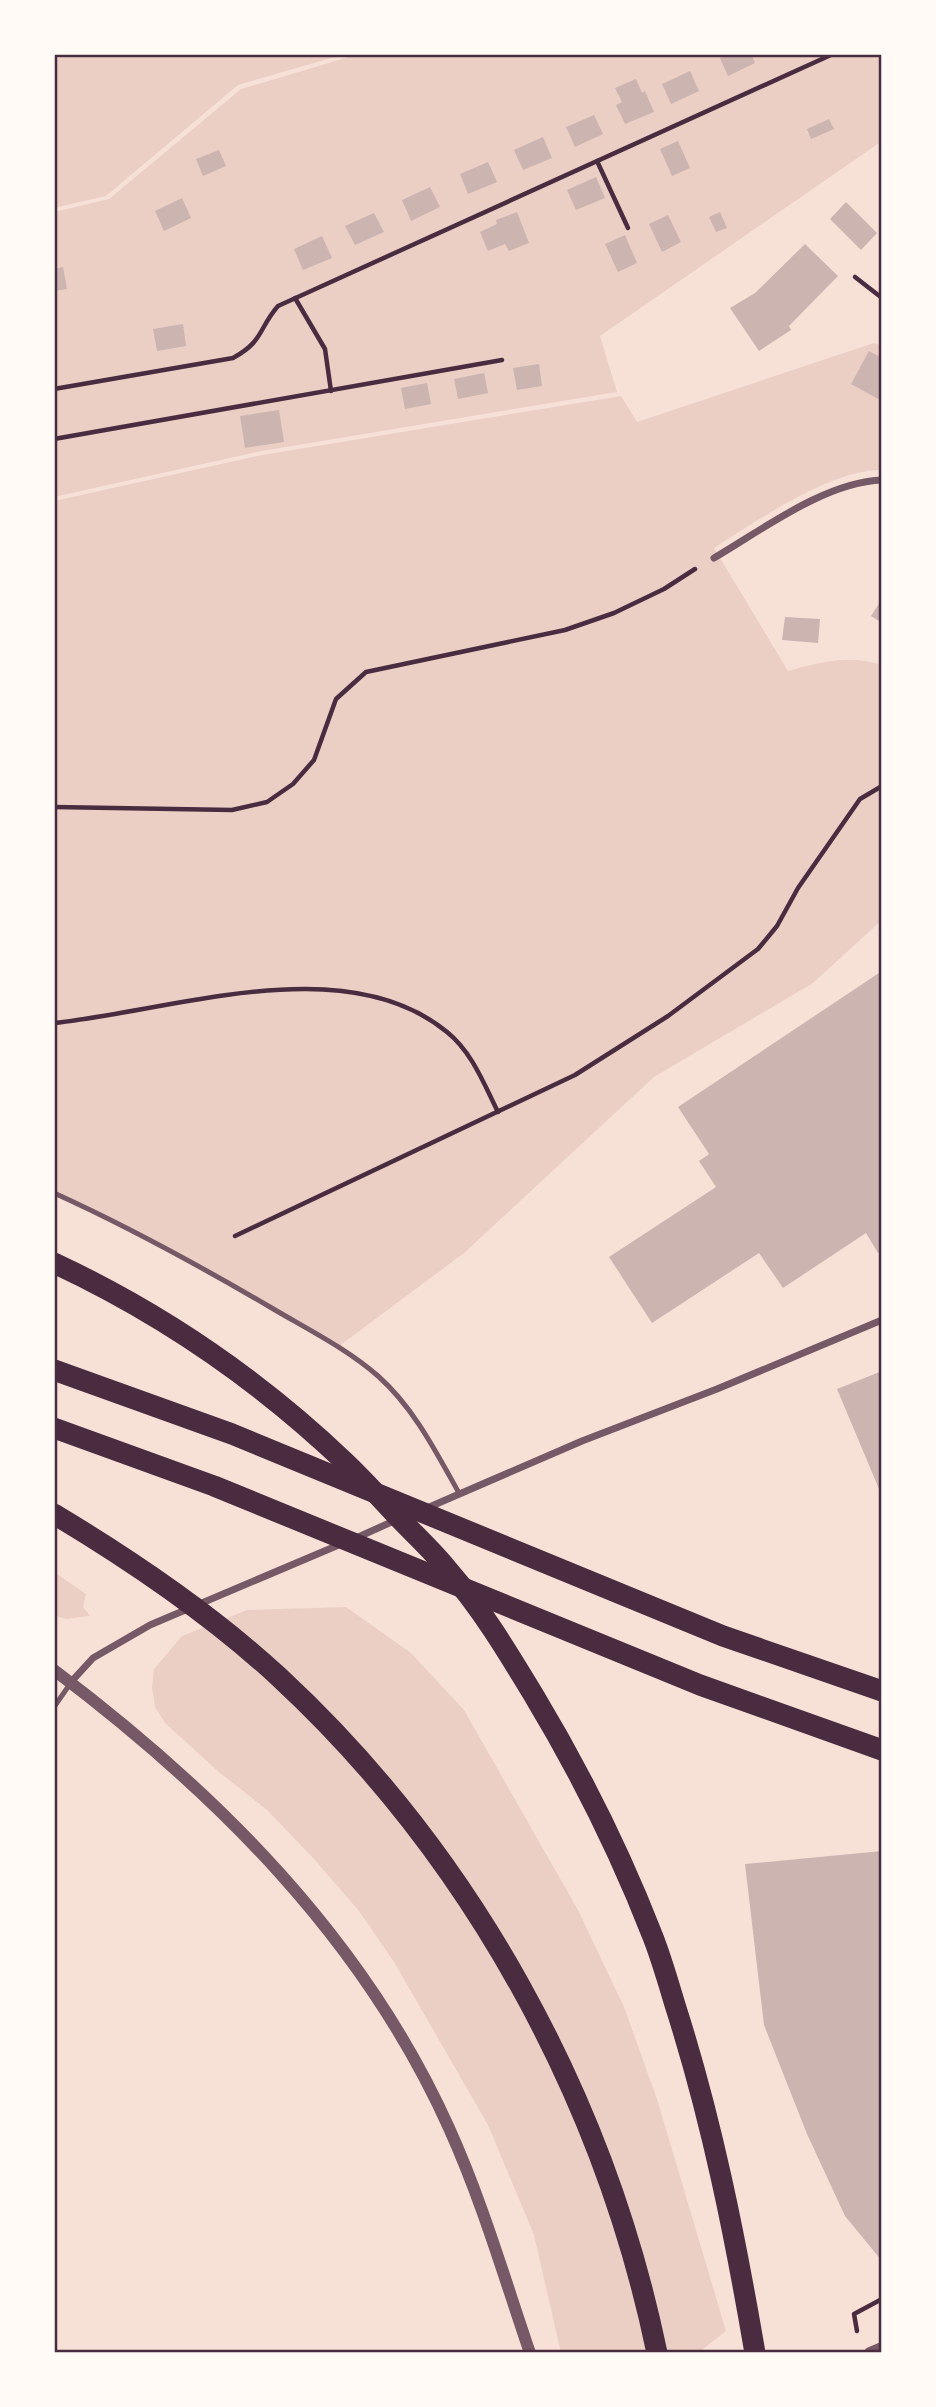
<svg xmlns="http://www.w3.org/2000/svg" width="936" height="2407" viewBox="0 0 936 2407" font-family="'Golos Text',sans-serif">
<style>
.green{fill:#ebcfc5}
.building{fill:#ccb4b1}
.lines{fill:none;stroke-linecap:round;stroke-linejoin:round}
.path{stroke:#4a2c40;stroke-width:4.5}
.service{stroke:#755966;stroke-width:5}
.minor{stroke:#755966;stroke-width:7}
.tertiary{stroke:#755966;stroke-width:12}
.motorway{stroke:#4a2c40;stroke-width:21}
.neatline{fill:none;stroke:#4a2c40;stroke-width:2.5}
</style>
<rect width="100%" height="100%" fill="#f7e1d7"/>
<g class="green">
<path d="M67 54H345L238 85 106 196 54 208V60Z"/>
<path d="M359 54H882V141L600 336 617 392 262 451 54 497V212L109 199 241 89Z"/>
<path d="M874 343 882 346V470C831 469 757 521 714 548L788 671C819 662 850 654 882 665V920L813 983 654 1077 464 1253 338 1347 197 1265 54 1193V501L262 455 621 396 637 422Z"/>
<path d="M54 1572 86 1594 83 1607 90 1616 66 1619 54 1615Z"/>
<path d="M346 1607 411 1653 464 1710 578 1910 624 2007 657 2099 726 2331 698 2353H561L534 2235 488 2125 394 1962 359 1911 314 1859 267 1810 220 1773 165 1723 155 1707 152 1687 154 1669 182 1636 247 1610Z"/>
</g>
<g class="building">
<path d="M728 54H751L755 63 728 76 720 58Z"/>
<path d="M690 71 699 91 671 104 662 84Z"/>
<path d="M636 79 642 93 645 91 654 112 625 124 616 105 622 102 615 88Z"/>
<path d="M594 115 603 134 575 147 566 127Z"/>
<path d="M829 119 834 129 811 139 807 129Z"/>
<path d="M543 137 552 158 523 170 514 150Z"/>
<path d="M678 141 690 168 672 176 660 149Z"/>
<path d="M219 150 226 166 203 176 196 159Z"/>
<path d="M488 162 497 182 468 194 460 174Z"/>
<path d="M596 177 605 198 576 210 567 190Z"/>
<path d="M430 187 440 207 411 221 402 200Z"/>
<path d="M182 198 191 218 164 231 155 211Z"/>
<path d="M846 202 877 233 861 250 830 219Z"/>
<path d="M517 212 529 243 509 251 505 244 488 251 480 232 497 224 496 220Z"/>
<path d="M720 212 727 228 716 232 709 217Z"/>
<path d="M374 213 384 232 355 245 345 226Z"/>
<path d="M668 215 681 242 662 252 649 224Z"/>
<path d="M625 235 637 263 618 272 605 244Z"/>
<path d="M322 236 332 258 303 270 294 249Z"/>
<path d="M805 244 838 276 789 326 791 330 759 351 730 308 755 293Z"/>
<path d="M63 267 67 289 54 291V269Z"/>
<path d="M183 324 186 346 157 351 153 329Z"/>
<path d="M869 351 882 358V401L851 384Z"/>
<path d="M539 364 542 386 517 390 513 368Z"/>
<path d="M484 373 488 393 458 399 454 379Z"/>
<path d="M427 383 431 404 405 409 401 388Z"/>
<path d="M279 410 284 442 245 448 240 416Z"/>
<path d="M882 599V623L871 616Z"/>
<path d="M785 617 820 619 818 643 782 640Z"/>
<path d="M882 971V1251L878 1253 866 1233 783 1288 759 1253 652 1323 609 1257 716 1187 699 1161 709 1154 678 1107Z"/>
<path d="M882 1371V1496L837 1389Z"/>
<path d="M882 1851V2261L845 2216 807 2134 764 2025 745 1864Z"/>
</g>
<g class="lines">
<g class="path">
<path d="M597 161 628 228"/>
<path d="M855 277 882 298"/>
<path d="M295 298 325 349 331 391"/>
<path d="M54 389 233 358C264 341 258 329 278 306L833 54"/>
<path d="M54 439 502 360"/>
<path d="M54 807 232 810 267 802 293 784 314 760 336 699 366 672 565 630 614 613 664 589 695 569"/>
<path d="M54 1023C172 1011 345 948 447 1032 472 1052 484 1084 498 1112"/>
<path d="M235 1236 575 1075 668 1016 758 949 777 926 798 888 860 799 882 786"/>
<path d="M857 2331 854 2314 882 2299"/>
</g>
<g class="service">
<path d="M54 1193C129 1227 200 1266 270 1307 307 1329 346 1348 378 1376 414 1408 436 1452 459 1493"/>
<path d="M54 1707 70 1684"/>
</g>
<g class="minor">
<path d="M714 558C762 530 825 482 882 480"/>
<path d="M427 1508 582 1441 717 1389 882 1320"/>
<path d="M356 1538 396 1520"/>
<path d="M71 1682 93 1658 150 1625 341 1544"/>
</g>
<g class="tertiary">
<path d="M54 1670C217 1793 364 1939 449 2128 482 2201 504 2277 530 2353"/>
<path d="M870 2353 882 2348"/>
</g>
<g class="motorway">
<path d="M54 1263C161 1313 260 1381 345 1462 363 1479 380 1498 397 1516 414 1534 433 1551 448 1570 481 1608 507 1651 533 1694 580 1772 620 1852 653 1937 662 1960 669 1985 676 2008 712 2121 735 2236 755 2353"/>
<path d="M54 1370 232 1434 723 1636 882 1691"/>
<path d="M54 1428 214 1486 700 1685 882 1750"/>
<path d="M54 1514C134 1562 211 1614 279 1677 471 1855 604 2097 657 2353"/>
</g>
</g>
<rect width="936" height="2407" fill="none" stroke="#fffaf5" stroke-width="112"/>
<rect x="56" y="56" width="824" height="2295" class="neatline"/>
</svg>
